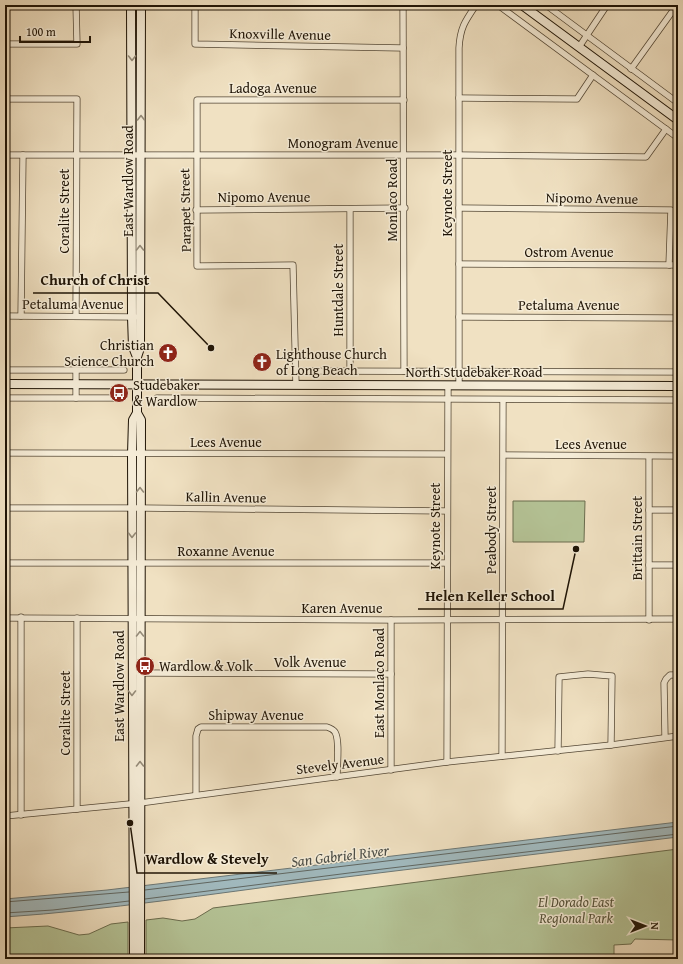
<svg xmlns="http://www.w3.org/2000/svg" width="683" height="964" viewBox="0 0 683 964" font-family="'Gentium Book Plus',serif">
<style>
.green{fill:#b5c497;stroke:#6a6c4e}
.water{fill:#a1babf;stroke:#6d7875}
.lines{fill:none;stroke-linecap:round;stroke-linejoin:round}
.shore{stroke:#606762;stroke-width:1}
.minor-casing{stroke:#534735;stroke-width:7}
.secondary-casing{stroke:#1f1406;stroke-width:10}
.minor{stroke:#f5ecd7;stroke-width:5.5}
.secondary{stroke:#f5ecd7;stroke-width:8}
.oneway{stroke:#958b79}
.labels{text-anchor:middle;stroke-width:3;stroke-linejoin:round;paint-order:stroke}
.street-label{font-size:14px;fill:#1f1406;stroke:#f5ecd7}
.poi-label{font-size:14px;fill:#1f1406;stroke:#f5ecd7;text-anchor:start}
.park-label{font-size:14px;font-style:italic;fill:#545239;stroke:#f5ecd7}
.water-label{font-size:15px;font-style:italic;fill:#4c4e47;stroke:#f5ecd7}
.leader{fill:none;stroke:#1f1406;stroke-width:1.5}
.callout-dot{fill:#1f1406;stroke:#f5ecd7;stroke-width:1.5}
.callout-label{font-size:15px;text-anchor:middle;font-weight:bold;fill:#1f1406;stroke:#f5ecd7;stroke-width:3;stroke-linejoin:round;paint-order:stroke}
</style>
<rect width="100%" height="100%" fill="#f0e1c2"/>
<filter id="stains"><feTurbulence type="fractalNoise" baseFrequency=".005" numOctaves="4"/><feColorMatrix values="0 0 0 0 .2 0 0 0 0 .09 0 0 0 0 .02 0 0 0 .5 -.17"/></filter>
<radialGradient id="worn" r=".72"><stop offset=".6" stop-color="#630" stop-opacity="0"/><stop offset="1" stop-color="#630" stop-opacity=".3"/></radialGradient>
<g class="green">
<path d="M513 501H585L584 542H513Z"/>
<path d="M678 849V940L635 939 631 944 614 945V959H146V920L163 918 182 921 195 919 213 908Z"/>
<path d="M128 922V959H5V928L48 926 79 935 89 934 111 924Z"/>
</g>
<path class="water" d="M678 822V837C556 852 434 866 313 881 210 894 108 910 5 917V899L107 890Z"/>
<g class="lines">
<g class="shore">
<path d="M145 890 678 826"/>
<path d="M145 899 349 873 678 834"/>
<path d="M5 902 129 892"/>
<path d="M5 913 53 910 129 901"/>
</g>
<g class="minor-casing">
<g id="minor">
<path d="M195 5V44L403 48"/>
<path d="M403 5 404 371"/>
<path d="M498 5 678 138"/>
<path d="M546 5 678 103"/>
<path d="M5 44H77L76 5"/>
<path d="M579 47 607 5"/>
<path d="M631 69 677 5"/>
<path d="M459 98 577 99 593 75"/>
<path d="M5 99H77L76 316"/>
<path d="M5 155H459L646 157 666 129"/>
<path d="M459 208 671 210 669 265"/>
<path d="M196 210 405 208"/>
<path d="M459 264 678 265"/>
<path d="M5 316 135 317"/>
<path d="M21 316 23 155"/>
<path d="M459 317 678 318"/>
<path d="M5 370H124"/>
<path d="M76 370V398"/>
<path d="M295 371 678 372"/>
<path d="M350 371V209"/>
<path d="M296 385 293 265 197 266V100H404"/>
<path d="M459 385V48C460 28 465 21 476 5"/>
<path d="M5 398H118"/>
<path d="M157 398 678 400"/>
<path d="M5 453 447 454"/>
<path d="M504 455 678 456"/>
<path d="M649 457V620"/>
<path d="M5 508H140L447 511"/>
<path d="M649 510H678"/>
<path d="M5 563H447"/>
<path d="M649 565H678"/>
<path d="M21 617V815"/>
<path d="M5 618 391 620 678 619"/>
<path d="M77 618V809"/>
<path d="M139 673 391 674"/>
<path d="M665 737 664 683 666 679 670 675H678"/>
<path d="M558 751 559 677 588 674 612 676 611 745"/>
<path d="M502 756 503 400"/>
<path d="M447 762 448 385"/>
<path d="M391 770V620"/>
<path d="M196 795V736L198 729 201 727H327C330 728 333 729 335 732 340 740 337 766 337 777"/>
<path d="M5 816 140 803 447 762 611 745 678 736"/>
</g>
</g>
<g class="secondary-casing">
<g id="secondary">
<path d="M131 5 132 317 133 347 137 357V413L141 420 140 959"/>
<path d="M522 5 678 120"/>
<path d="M137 357 140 348 141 5"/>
<path d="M5 384 678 386"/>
<path d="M134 959 132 454 133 420 137 413"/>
</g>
</g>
<use href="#minor" class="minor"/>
<use href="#secondary" class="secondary"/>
</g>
<defs><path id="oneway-chevron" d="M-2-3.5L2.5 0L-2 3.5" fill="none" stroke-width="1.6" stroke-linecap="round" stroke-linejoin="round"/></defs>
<g class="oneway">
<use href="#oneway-chevron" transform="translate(132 58) rotate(90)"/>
<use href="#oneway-chevron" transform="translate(141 118) rotate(-90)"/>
<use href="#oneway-chevron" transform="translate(140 248) rotate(-90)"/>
<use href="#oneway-chevron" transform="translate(140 490) rotate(-90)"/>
<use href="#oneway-chevron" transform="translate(132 535) rotate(90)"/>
<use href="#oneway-chevron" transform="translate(140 634) rotate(-90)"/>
<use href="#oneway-chevron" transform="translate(132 693) rotate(90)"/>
<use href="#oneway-chevron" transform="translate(140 764) rotate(-90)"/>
</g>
<defs>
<g id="church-disc" transform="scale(1)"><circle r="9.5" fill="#8f2418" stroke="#f5ecd7"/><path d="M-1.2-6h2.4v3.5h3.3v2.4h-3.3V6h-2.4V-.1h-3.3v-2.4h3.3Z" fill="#fff"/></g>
<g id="bus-disc" transform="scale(1)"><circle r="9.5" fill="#8f2418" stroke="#f5ecd7"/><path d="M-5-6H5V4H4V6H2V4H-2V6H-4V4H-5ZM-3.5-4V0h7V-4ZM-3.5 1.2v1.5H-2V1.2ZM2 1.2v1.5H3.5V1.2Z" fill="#fff"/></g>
</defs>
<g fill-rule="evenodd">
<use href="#church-disc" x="168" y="353"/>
<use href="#church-disc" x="262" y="362"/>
<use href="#bus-disc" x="119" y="393"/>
<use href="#bus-disc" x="145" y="666"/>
</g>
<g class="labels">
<g class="street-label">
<text transform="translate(280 34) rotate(1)" y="5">Knoxville Avenue</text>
<text x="273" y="93">Ladoga Avenue</text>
<text x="343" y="148">Monogram Avenue</text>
<text transform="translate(128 181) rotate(-90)" y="5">East Wardlow Road</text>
<text transform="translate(447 193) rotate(-90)" y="5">Keynote Street</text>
<text x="264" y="202">Nipomo Avenue</text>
<text transform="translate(592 198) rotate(1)" y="5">Nipomo Avenue</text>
<text transform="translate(392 200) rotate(-90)" y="5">Monlaco Road</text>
<text transform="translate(185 210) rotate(-91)" y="5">Parapet Street</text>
<text transform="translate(64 211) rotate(-90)" y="5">Coralite Street</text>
<text x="569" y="257">Ostrom Avenue</text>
<text transform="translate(338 290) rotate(-90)" y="5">Huntdale Street</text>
<text x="73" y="309">Petaluma Avenue</text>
<text x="569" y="310">Petaluma Avenue</text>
<text x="474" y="377">North Studebaker Road</text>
<text x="226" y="447">Lees Avenue</text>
<text x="591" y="449">Lees Avenue</text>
<text transform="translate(226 497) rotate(1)" y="5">Kallin Avenue</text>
<text transform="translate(435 526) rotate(-90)" y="5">Keynote Street</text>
<text transform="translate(491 530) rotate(-90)" y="5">Peabody Street</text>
<text transform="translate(637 538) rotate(-90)" y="5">Brittain Street</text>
<text x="226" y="556">Roxanne Avenue</text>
<text x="342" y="613">Karen Avenue</text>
<text x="310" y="667">Volk Avenue</text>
<text transform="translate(379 683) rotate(-90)" y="5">East Monlaco Road</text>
<text transform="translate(119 686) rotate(-90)" y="5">East Wardlow Road</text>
<text transform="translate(65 713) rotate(-90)" y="5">Coralite Street</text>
<text x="256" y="720">Shipway Avenue</text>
<text transform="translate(340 764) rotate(-7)" y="5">Stevely Avenue</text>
</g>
<g class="poi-label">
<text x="154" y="350" text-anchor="end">Christian<tspan x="154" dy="16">Science Church</tspan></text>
<text x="276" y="359">Lighthouse Church<tspan x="276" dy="16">of Long Beach</tspan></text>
<text x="133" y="390">Studebaker<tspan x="133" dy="16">&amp; Wardlow</tspan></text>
<text x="159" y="671">Wardlow &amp; Volk</text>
</g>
<g class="park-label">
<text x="576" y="907">El Dorado East<tspan x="576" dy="16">Regional Park</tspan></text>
</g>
<g class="water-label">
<text transform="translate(340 856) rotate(-7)" y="5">San Gabriel River</text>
</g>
</g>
<path class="leader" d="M211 348L158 293H33M576 549L563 609H418M130 823L137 873H277"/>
<g class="callout-dot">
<circle cx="211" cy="348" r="4"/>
<circle cx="576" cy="549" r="4"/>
<circle cx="130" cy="823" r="4"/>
</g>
<g class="callout-label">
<text x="95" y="285">Church of Christ</text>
<text x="490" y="601">Helen Keller School</text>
<text x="207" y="864">Wardlow &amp; Stevely</text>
</g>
<rect width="683" height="964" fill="none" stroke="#f0e1c2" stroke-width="20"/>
<rect x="6" y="6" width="671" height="952" fill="none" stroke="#1f1406" stroke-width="2"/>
<rect x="10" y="10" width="663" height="944" fill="none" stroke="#1f1406"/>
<g transform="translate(645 926) rotate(90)" stroke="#f5ecd7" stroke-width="3" paint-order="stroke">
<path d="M0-3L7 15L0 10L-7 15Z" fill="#1f1406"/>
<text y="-6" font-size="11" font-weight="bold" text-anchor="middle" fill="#1f1406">N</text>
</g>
<path d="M20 36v6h70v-6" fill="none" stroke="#1f1406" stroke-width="2"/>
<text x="26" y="36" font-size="12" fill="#1f1406" stroke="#f5ecd7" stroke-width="3" paint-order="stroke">100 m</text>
<rect width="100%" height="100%" filter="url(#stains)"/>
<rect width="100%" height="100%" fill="url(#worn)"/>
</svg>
